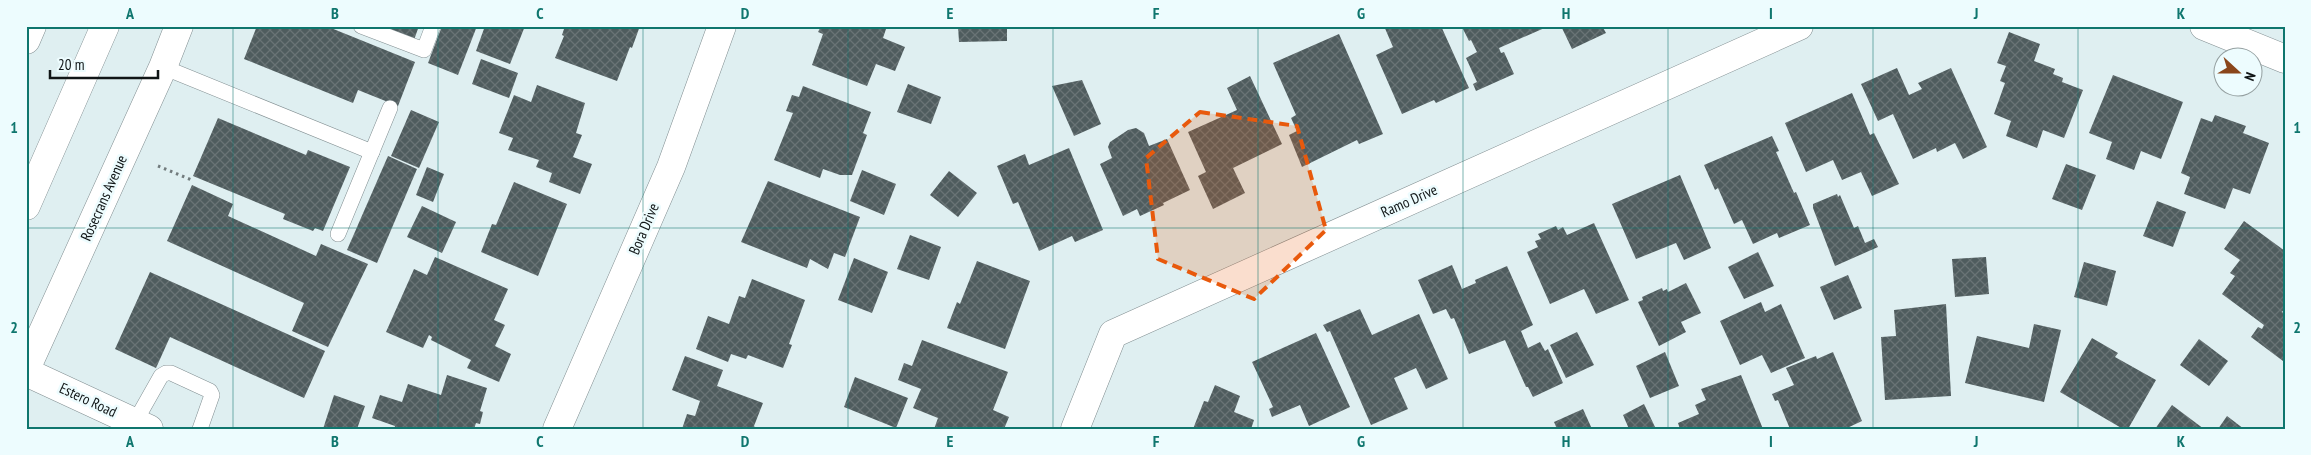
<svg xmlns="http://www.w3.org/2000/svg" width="2311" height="455" viewBox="0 0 2311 455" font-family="'PT Sans Narrow',sans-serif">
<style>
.building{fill:url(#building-cross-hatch)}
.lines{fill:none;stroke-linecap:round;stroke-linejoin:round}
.service-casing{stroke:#828f92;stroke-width:16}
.minor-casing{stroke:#828f92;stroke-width:29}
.primary-casing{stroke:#828f92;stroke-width:29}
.path{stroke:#717b7d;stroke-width:3;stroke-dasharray:2.5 4;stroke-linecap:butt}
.service{stroke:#fff;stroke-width:15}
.minor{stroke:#fff;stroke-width:28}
.primary{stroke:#fff;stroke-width:28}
.marked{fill:#e8590c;fill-opacity:0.2;stroke:#e8590c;stroke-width:4;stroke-dasharray:10 6;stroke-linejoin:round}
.grid{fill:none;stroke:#0f766e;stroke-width:1;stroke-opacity:0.55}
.labels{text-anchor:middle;stroke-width:5;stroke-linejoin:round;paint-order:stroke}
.street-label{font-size:15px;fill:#101516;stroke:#edfcfe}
.neatline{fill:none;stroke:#0f766e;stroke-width:2}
.grid-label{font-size:16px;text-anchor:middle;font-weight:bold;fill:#0f766e}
</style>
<defs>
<pattern id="building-cross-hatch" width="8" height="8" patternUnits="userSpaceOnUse" patternTransform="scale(1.25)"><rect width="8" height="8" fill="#4f5c5e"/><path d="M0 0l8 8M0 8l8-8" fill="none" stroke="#697375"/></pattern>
</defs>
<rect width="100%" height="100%" fill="#dfeff1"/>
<g class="building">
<path d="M257 26H326L415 62 398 106 358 90 353 103 244 59Z"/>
<path d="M378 26H419L414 40Z"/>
<path d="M442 26H477L458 75 428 63Z"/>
<path d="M485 26H525L510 64 476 51Z"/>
<path d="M565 26H640L632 48 630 47 617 81 555 58 564 36 562 35Z"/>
<path d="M821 26H887L883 38 905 47 895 71 876 64 867 86 812 65 823 34 818 32Z"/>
<path d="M958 26H1007V41L959 42Z"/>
<path d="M1384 26H1441L1469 88 1436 103 1434 100 1402 114 1376 55 1393 47Z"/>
<path d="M1466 26H1549L1499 48 1501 53 1504 52 1514 74 1476 91 1473 84 1477 82 1466 58 1477 52 1471 40 1469 41 1463 29Z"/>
<path d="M1561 26H1602L1606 33 1572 49Z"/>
<path d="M2009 32 2040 44 2034 61 2055 69 2053 74 2063 78 2062 82 2083 90 2064 138 2043 130 2037 148 2006 136 2011 121 1994 114 2005 83 2000 81 2006 66 1997 63Z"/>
<path d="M1339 34 1383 134 1359 144 1357 140 1302 167 1289 135 1297 131 1291 118 1296 115 1273 63Z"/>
<path d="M481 59 518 73 509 98 472 84Z"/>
<path d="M1897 68 1909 95 1922 89 1918 83 1951 68 1987 147 1963 159 1955 143 1937 152 1936 148 1913 159 1893 114 1878 121 1861 84Z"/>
<path d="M2113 75 2183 102 2161 159 2141 151 2134 170 2106 159 2112 142 2089 133Z"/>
<path d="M1250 76 1282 144 1233 168 1245 193 1213 209 1198 176 1206 172 1188 132 1237 110 1227 88Z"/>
<path d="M1082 80 1101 124 1074 136 1052 86Z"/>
<path d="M908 84 941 97 931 124 897 112Z"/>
<path d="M537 85 585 103 576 133 582 135 573 157 592 164 580 194 549 182 552 173 536 167 539 160 508 150 513 138 499 133 514 95 531 102Z"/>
<path d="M803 86 871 112 863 133 867 135 852 175H840L823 169 820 178 774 160 793 113 786 111 792 95 799 97Z"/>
<path d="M1852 93 1870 135 1874 133 1899 184 1872 196 1861 172 1842 180 1833 160 1806 172 1785 123Z"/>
<path d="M411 110 439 122 419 168 391 156Z"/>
<path d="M2215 115 2246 126 2243 133 2269 143 2250 194 2233 188 2225 209 2184 194 2190 177 2181 173 2201 118 2212 122Z"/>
<path d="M218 118 306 155 308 150 350 167 323 231 315 228 313 231 283 219 285 214 193 176Z"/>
<path d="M1136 128 1144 133 1149 146 1167 139 1190 190 1163 203 1164 205 1140 216 1137 209 1123 216 1100 164 1112 158 1108 147 1110 142 1128 130Z"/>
<path d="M1772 136 1779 151 1776 152 1794 193 1796 192 1810 225 1779 238 1777 233 1753 244 1742 220 1734 224 1718 188 1715 190 1704 165Z"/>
<path d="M1069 148 1103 230 1075 242 1072 236 1039 251 1018 202 1013 204 997 166 1025 154 1029 165Z"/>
<path d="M388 156 417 169 377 263 347 250Z"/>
<path d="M2066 164 2096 175 2082 210 2052 199Z"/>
<path d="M427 167 444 174 433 202 416 195Z"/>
<path d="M862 170 896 184 884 215 850 201Z"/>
<path d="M949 171 977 193 958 217 930 195Z"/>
<path d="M1680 175 1711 248 1684 260 1676 243 1636 259 1612 204Z"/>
<path d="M768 181 860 217 845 257 834 253 828 269 810 259 807 268 741 242Z"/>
<path d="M514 182 567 204 538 276 481 252 492 224 496 225Z"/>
<path d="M192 185 233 204 228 216 316 256 321 244 368 264 328 347 292 331 304 303 167 241Z"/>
<path d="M1837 194 1838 197 1840 195 1854 228 1858 226 1865 243 1874 239 1878 247 1835 266 1813 208V204Z"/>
<path d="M2157 201 2186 212 2173 247 2143 236Z"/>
<path d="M422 206 456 222 442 253 407 237Z"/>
<path d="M2244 221 2285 251V308L2282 312 2285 314 2283 361 2251 337 2258 327 2262 329 2264 325 2222 294 2235 276 2230 273 2240 260 2224 249Z"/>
<path d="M1594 223 1629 300 1596 314 1584 289 1550 304 1527 252 1538 247 1535 241 1541 239 1538 234 1556 226 1558 230 1563 227 1567 235Z"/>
<path d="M910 235 941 247 929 280 897 269Z"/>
<path d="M1758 252 1774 286 1744 299 1728 267Z"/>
<path d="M435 257 508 289 494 320 505 325 495 346 511 354 499 382 467 368 471 360 431 340 432 337 429 335 423 348 386 332 414 269 427 275Z"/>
<path d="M1986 257 1989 294 1955 297 1952 259Z"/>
<path d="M854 258 888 272 872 313 838 300Z"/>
<path d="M977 261 1030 281 1005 349 947 328 957 302 960 304Z"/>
<path d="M2084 262 2116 271 2107 306 2074 297Z"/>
<path d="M1452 265 1462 289 1476 283 1475 280 1507 266 1533 325 1521 331 1528 348 1540 342 1545 351 1548 349 1563 383 1533 397 1528 387H1526L1505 340 1469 354 1454 318 1451 319 1446 309 1433 314 1418 280Z"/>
<path d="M150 272 325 351 304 398 170 337 156 368 115 349Z"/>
<path d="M1848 275 1862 308 1834 320 1820 287Z"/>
<path d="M752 279 805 300 789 344 792 345 783 368 748 355 746 359 731 354 728 362 696 349 708 316 729 324 739 296 745 298Z"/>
<path d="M1686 283 1701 313 1681 322 1686 332 1659 346 1638 302 1643 300 1642 297 1662 288 1663 291 1667 289 1668 292Z"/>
<path d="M1761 302 1765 312 1781 304 1805 358 1771 373 1762 355 1740 365 1720 321Z"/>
<path d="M1946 304 1951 396 1885 400 1881 337 1896 336 1894 310Z"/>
<path d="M1360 309 1372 335 1419 314 1448 379 1426 389 1416 368 1394 378 1408 409 1371 425 1330 331 1327 332 1323 325Z"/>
<path d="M2034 324 2061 330 2044 402 1965 383 1977 336 2029 348Z"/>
<path d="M1577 332 1594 365 1566 378 1550 345Z"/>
<path d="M1316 333 1350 407 1309 426 1300 405 1272 417 1269 409 1273 407 1252 362Z"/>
<path d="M2092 338 2118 353 2115 357 2156 380 2128 429H2123L2060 392Z"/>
<path d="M2199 339 2228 361 2209 386 2180 365Z"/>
<path d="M922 340 1008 372 993 410 1009 417 1004 429H934L938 418 913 408 921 389 898 380 904 363 912 366Z"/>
<path d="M1665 352 1679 386 1650 398 1636 366Z"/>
<path d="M1833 352 1862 421 1845 429H1790L1778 400 1775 401 1772 394 1794 385 1786 368 1816 356 1817 359Z"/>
<path d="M685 356 723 370 717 386 763 403 754 426 756 429H682L687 414 695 416 700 401 672 390Z"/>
<path d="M447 375 487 388 480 411 483 412 480 424 476 423 474 429H394L395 426 372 418 380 395 402 402 408 384 441 395Z"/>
<path d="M1741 375 1763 429H1680L1678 423 1699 414 1695 405 1706 400 1701 389Z"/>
<path d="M855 377 908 398 896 428 844 407Z"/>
<path d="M1215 385 1240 396 1234 412 1254 420 1251 429H1193L1204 401 1208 402Z"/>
<path d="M334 395 365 406 357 429H323Z"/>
<path d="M1644 404 1656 429H1629L1623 415Z"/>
<path d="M2172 405 2204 429H2155Z"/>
<path d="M1583 409 1592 429H1557L1554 422Z"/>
<path d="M2227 416 2244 429H2218Z"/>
</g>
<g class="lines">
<g class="service-casing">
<g id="service">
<path d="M361 26 424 50 433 26"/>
<path d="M163 67 372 152"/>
<path d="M338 234 390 108"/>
<path d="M135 422 161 376 166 373H171L210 391 212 395 200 429"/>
</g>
</g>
<g class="minor-casing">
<g id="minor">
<path d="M2204 26 2285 59"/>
<path d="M26 369 163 67 179 26"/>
<path d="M26 372 149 429"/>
<path d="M557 429 671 167 722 26"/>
<path d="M1075 429 1113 334 1799 26"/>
</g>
</g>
<g class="primary-casing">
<g id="primary">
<path d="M26 40 32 26"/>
<path d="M26 206 105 26"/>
</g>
</g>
<path class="path" d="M158 166 194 181"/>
<use href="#service" class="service"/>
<use href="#minor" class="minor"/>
<use href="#primary" class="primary"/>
</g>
<path class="marked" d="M1200 112 1297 126 1326 230 1254 299 1158 259 1146 158Z"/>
<path class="grid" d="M233 26V429M438 26V429M643 26V429M848 26V429M1053 26V429M1258 26V429M1463 26V429M1668 26V429M1873 26V429M2078 26V429M26 228H2285"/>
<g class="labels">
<g class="street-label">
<text transform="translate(104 198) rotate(-66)" y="5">Rosecrans Avenue</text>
<text transform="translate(1409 201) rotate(-24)" y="5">Ramo Drive</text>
<text transform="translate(644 229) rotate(-67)" y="5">Bora Drive</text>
<text transform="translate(88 400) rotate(25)" y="5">Estero Road</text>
</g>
</g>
<rect width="2311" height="455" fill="none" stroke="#edfcfe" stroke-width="55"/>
<g transform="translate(2238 72) rotate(111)"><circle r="24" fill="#edfcfe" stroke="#95a0a1"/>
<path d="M0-4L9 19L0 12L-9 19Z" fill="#8a461b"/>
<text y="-8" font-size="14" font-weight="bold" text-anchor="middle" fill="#101516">N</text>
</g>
<path d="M50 70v8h108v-8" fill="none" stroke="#101516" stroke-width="2.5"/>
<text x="58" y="70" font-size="15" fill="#101516" stroke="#edfcfe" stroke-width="4" paint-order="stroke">20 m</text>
<rect x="28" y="28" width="2256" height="400" class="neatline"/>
<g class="grid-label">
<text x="130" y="19">A</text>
<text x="335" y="19">B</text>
<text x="540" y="19">C</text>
<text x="745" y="19">D</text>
<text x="950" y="19">E</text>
<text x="1156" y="19">F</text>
<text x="1361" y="19">G</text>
<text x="1566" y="19">H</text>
<text x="1771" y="19">I</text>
<text x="1976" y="19">J</text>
<text x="2181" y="19">K</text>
<text x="14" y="133">1</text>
<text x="2297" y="133">1</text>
<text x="14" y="333">2</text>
<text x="2297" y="333">2</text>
<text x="130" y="447">A</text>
<text x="335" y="447">B</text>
<text x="540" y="447">C</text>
<text x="745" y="447">D</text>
<text x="950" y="447">E</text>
<text x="1156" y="447">F</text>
<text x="1361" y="447">G</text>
<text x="1566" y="447">H</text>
<text x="1771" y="447">I</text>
<text x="1976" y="447">J</text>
<text x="2181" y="447">K</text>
</g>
</svg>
